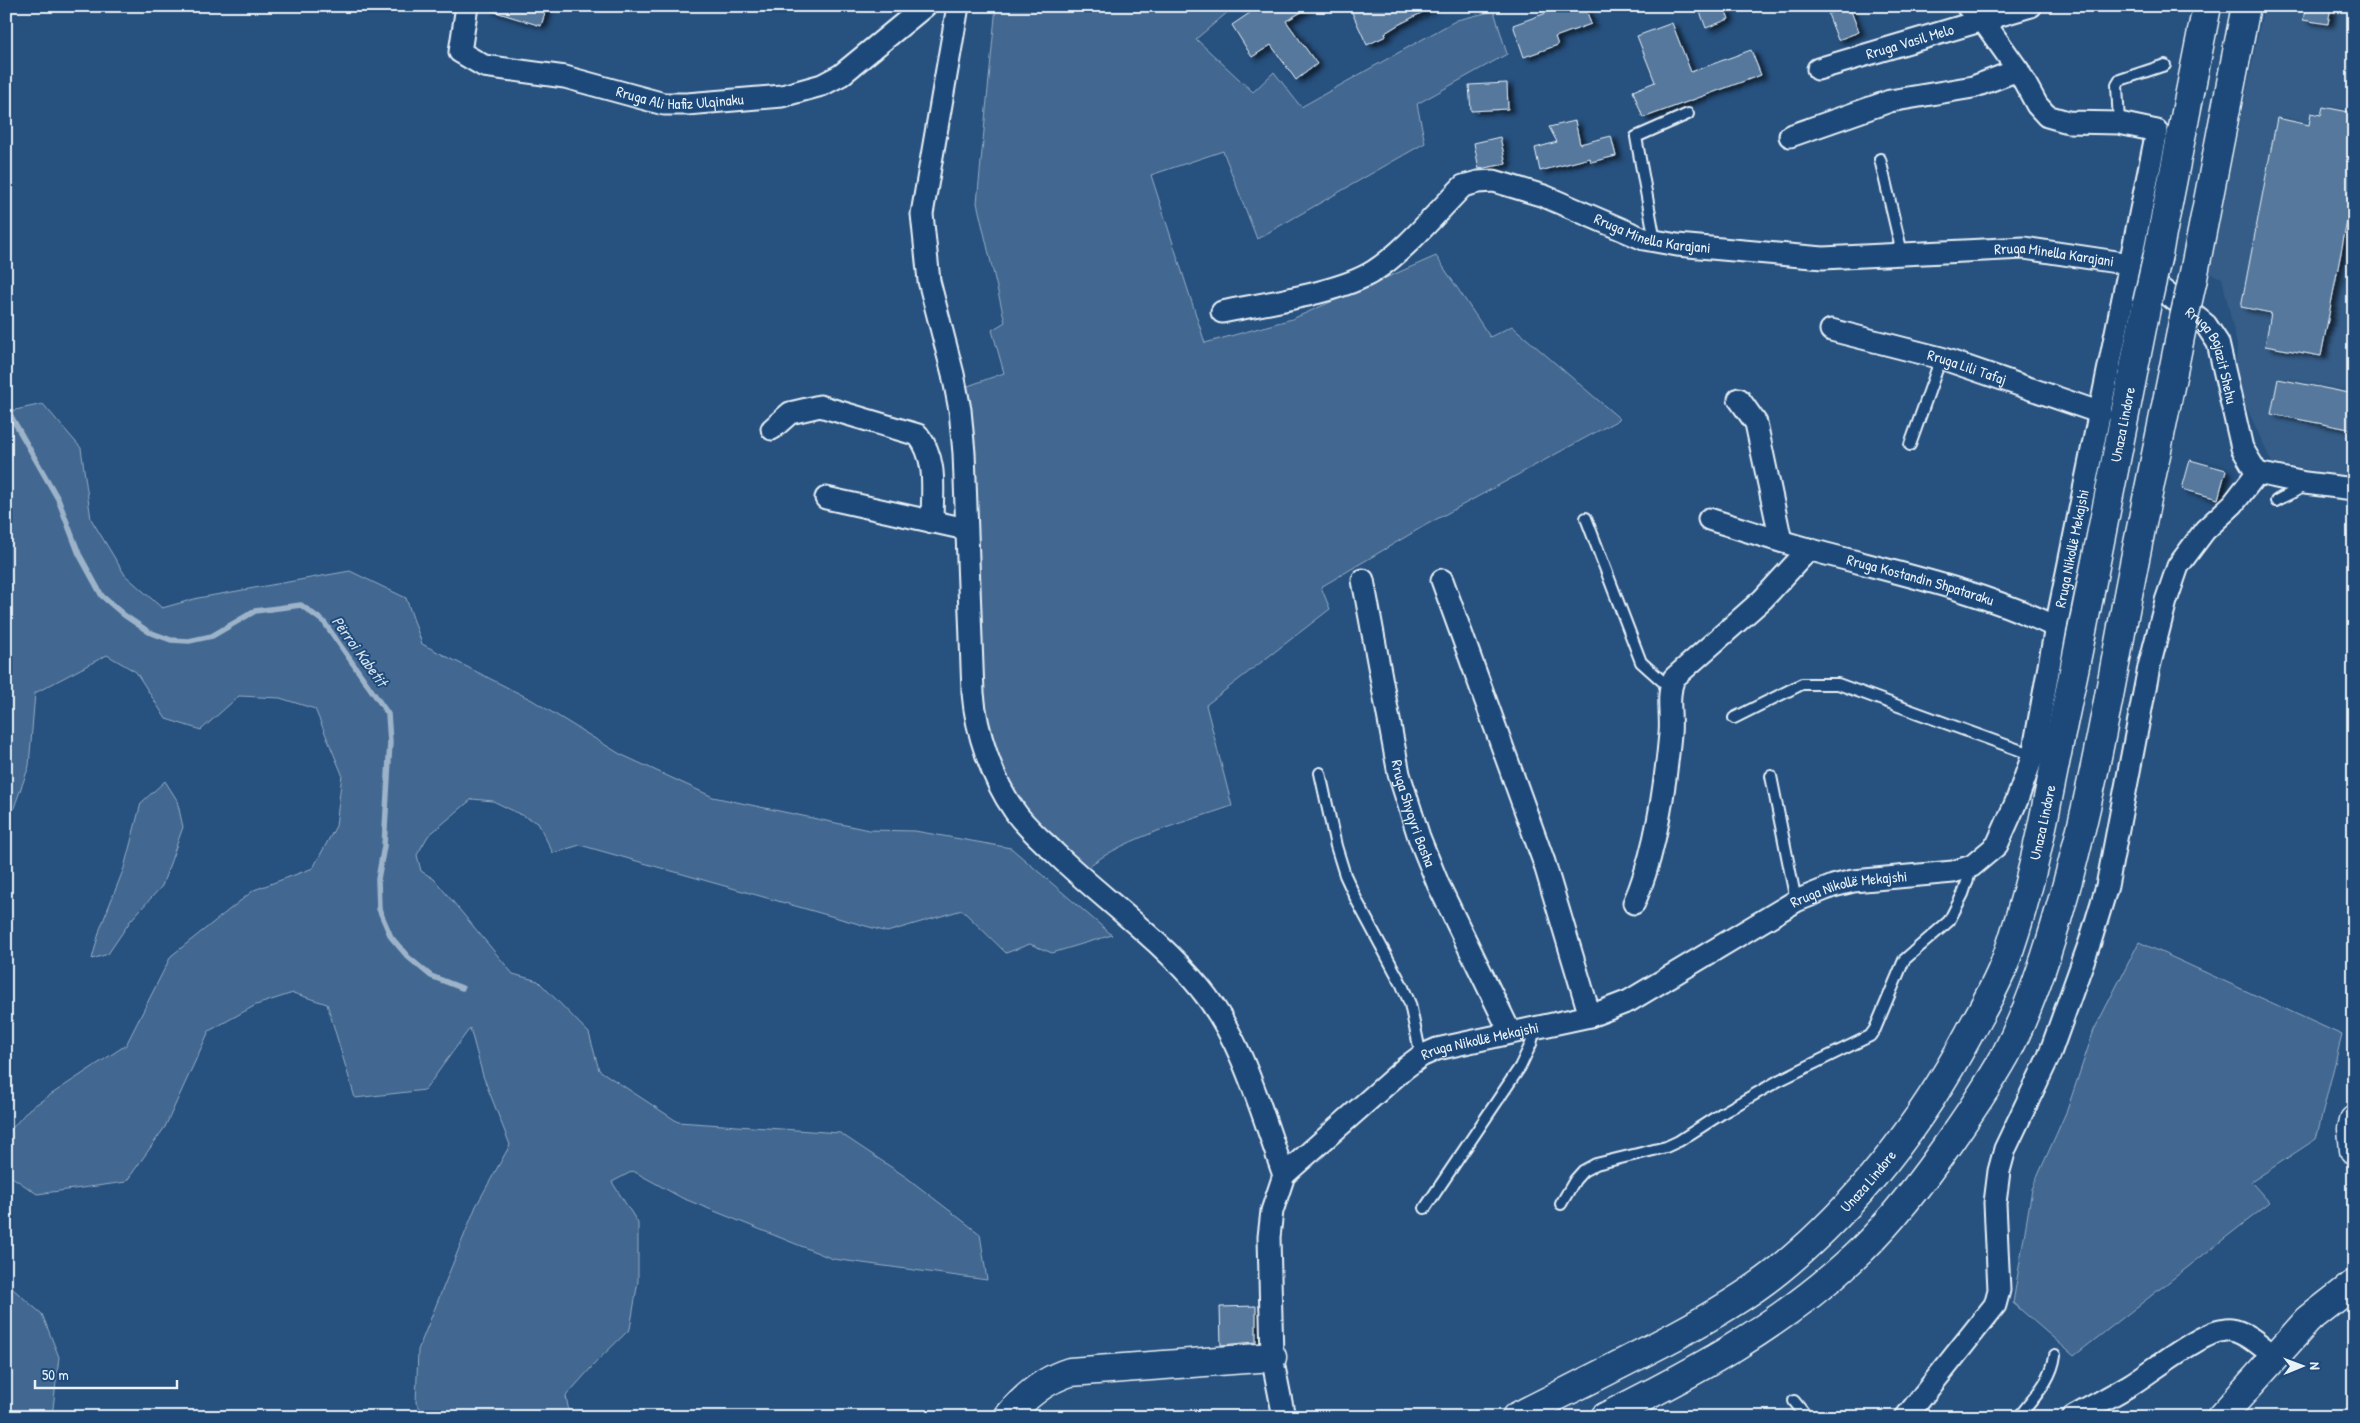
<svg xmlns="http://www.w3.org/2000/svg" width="2360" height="1423" viewBox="0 0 2360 1423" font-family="'Patrick Hand',sans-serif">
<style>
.built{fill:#355d88}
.green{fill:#436891;stroke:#96acc4}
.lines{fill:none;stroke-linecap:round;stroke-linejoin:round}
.stream{stroke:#9db3c9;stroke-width:5.5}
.building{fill:#57789d;stroke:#e8f1f8;filter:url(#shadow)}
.lane-casing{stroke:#e8f1f8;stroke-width:14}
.street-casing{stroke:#e8f1f8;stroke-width:25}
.secondary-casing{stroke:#e8f1f8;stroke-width:31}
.highway-casing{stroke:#e8f1f8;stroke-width:31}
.lane{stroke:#1f4a7a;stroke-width:10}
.street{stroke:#1f4a7a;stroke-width:21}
.secondary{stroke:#1f4a7a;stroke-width:28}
.highway{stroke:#1f4a7a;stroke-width:28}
.highway-bridge-casing{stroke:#e8f1f8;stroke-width:31;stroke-linecap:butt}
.highway-bridge{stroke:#1f4a7a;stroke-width:28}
.labels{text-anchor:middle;stroke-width:4;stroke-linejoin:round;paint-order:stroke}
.street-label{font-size:15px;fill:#e8f1f8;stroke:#1f4a7a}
.water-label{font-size:16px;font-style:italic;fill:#d5e2ec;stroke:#1f4a7a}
</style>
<defs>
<filter id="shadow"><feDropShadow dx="5.5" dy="3" stdDeviation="2.5" flood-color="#0009"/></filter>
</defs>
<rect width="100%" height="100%" fill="#27517f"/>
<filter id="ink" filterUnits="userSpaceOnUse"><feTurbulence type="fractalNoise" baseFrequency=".02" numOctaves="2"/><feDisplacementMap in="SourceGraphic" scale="10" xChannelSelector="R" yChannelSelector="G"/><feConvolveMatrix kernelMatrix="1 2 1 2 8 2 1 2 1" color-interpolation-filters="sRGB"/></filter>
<g filter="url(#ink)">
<path class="built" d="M2264 6H2354V478L2272 463 2235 382 2237 345 2222 278 2209 273Z"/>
<g class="green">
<path d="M996 6H1235L1196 39 1253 92 1274 72 1301 107 1457 20 1494 11 1507 54 1417 104 1425 143 1257 239 1223 151 1151 175 1205 343 1292 319 1436 256 1490 337 1512 326 1620 419 1424 526 1321 587 1330 609 1206 705 1232 806C1180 824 1120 838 1078 875L1027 826 977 726 957 390 1004 373 992 330 1005 322 977 203Z"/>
<path d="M43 404 81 448 91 519 125 575 162 608 198 598 350 571 406 598 422 644 532 700 620 754 713 797 869 830 915 831 1011 848 1112 935 1052 953 1030 944 1006 953 962 910 887 932 580 845 553 853 538 823 493 801 472 799 428 836 417 855 421 871 434 879 513 974 538 981 589 1033 599 1070 678 1122 840 1133 906 1177 980 1234 987 1280 833 1259 682 1198 633 1171 612 1182 638 1223V1281L630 1329 599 1359 566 1396 570 1417H427L416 1403 418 1350 476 1206 510 1145 483 1076 470 1028 425 1090 355 1098 327 1004 293 993 256 1005 209 1031 165 1127 126 1182 37 1194 6 1173V1135L29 1109 126 1045 171 956 254 890 313 868 336 826 342 774 315 709 280 698 239 696 201 730 166 719 136 672 107 655 35 693 29 766 6 830V412Z"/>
<path d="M165 781 177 800 183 827 162 886 131 920 108 954 92 959 100 929 124 868 141 803Z"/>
<path d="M2139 942 2342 1035 2316 1139 2251 1182 2270 1203 2074 1356 2013 1303 2032 1189 2067 1110 2094 1030Z"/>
<path d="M6 1283 42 1314 59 1357 52 1417H6Z"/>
</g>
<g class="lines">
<path class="stream" d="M7 409 58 499 79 554 102 596 124 615 149 632 171 640 189 641 212 636 255 611 301 605 324 622 388 714 390 742 384 846 378 879 379 909 391 937 408 957 431 976 462 988"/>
</g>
<g class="building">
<path d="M489 6H547L541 26 489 10Z"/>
<path d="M1260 6H1312L1286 21 1317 64 1296 80 1271 45 1252 57 1232 25Z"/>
<path d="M1349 6H1435L1398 25 1385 33 1386 36 1367 45Z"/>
<path d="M1551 6H1585L1591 24 1555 37 1558 45 1524 57 1513 25 1552 11Z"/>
<path d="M1698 6H1724L1729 19 1706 28Z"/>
<path d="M1849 6 1859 32 1838 40 1828 14Z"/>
<path d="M2306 6H2331L2328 24 2303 20Z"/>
<path d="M1672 23 1691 72 1751 50 1761 75 1643 118 1633 91 1655 82 1637 36Z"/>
<path d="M1507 83 1508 109 1471 111 1469 85Z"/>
<path d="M2323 107 2354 113V185L2321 356 2265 346 2271 313 2241 307 2277 118 2309 125 2311 113 2321 115Z"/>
<path d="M1575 121 1580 144 1611 136 1616 156 1591 162 1590 158 1540 171 1535 148 1557 142 1549 127Z"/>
<path d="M1500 137 1506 164 1479 169 1474 143Z"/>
<path d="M2278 379 2354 394V430L2271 414Z"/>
<path d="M2190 460 2226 470 2218 499 2182 489Z"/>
<path d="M1256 1306V1342L1221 1345 1220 1307Z"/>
</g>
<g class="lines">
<g class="lane-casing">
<g id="lane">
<path d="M2119 123 2117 85 2120 80 2165 65"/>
<path d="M1880 159 1902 253"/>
<path d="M1655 241 1636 137 1688 114"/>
<path d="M1910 445 1941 358"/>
<path d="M2276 501C2286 494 2297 493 2305 484"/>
<path d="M1586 518 1641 662 1670 688"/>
<path d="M1734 718 1802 684H1838L2033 755"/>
<path d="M1320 773 1336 846 1345 875 1357 901 1402 985 1410 1004 1421 1056"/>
<path d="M1771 776 1796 901"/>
<path d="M1561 1204 1575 1180 1583 1171 1596 1164 1666 1147 1679 1141 1724 1112 1778 1081 1870 1036 1875 1029 1904 960 1949 921 1963 894 1972 867"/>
<path d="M1425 1208 1520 1067 1531 1044 1535 1028"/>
<path d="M1794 1401 1807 1417"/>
<path d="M2019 1417C2034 1397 2052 1380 2055 1355"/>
</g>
</g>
<g class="street-casing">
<g id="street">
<path id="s1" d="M467 6 460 52 484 66 565 77 664 104H687L782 96 822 85 841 75 925 6"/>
<path d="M958 6 922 214 929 281 953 374 960 410 964 453 973 693C976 731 992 779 1014 810 1025 827 1042 840 1056 854 1103 899 1159 938 1200 988 1243 1040 1261 1112 1284 1175"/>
<path id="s2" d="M1818 69 2031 6"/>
<path d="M1790 136 1890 101 1973 87 2018 70"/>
<path id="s3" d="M1222 312C1265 303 1340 293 1374 271 1404 252 1438 211 1463 186L1478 182 1494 181 1544 196 1644 239 1677 245 1823 258 2024 248 2130 264 2206 325 2218 343 2242 448 2257 473"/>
<path id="s4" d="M1831 330 1941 358 2101 413"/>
<path d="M1739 399 1756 423 1781 541"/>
<path d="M772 429 790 413 820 406 918 435C938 460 932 492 932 522"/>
<path d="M2257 473 2305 483 2354 489"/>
<path d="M826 498 966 529"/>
<path id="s5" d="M1709 519C1742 529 1775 540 1808 549 1891 572 1978 589 2056 627"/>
<path id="s6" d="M1363 580 1399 774 1419 837 1438 884 1510 1032"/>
<path d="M1442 580 1544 862 1590 1016"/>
<path d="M1634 903C1656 853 1665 789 1670 734 1672 714 1666 697 1674 678L1763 599 1809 549"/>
<path id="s7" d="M1284 1417 1272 1357 1269 1237 1272 1211 1284 1175 1405 1068 1421 1056 1437 1049 1590 1016 1629 1001 1796 901 1833 886 1853 881 1953 872 1972 866 1997 845 2017 800 2033 755 2056 627 2157 131 2119 123 2068 122 2047 116 2037 105 2018 70 1984 22 1967 6"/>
<path d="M1906 1417 1995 1305 1999 1290 1995 1203 1999 1171 2005 1149 2049 1056 2090 942 2107 886 2149 667 2166 601 2178 566 2205 530 2233 504 2257 473"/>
<path d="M2073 1417C2092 1406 2112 1396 2130 1385 2153 1371 2206 1327 2231 1330 2247 1332 2262 1347 2274 1356"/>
</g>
</g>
<g class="secondary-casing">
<g id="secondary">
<path d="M2354 1120 2352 1129 2354 1150"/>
<path d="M2221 1417 2308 1320 2354 1284"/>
</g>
</g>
<g class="highway-casing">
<g id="highway">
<path d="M2158 254 2207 6"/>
<path d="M2193 278 2246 6"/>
<path d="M1008 1417C1025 1396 1044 1380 1070 1372L1272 1357"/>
<path id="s8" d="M1516 1417C1569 1390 1622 1364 1675 1336 1710 1317 1747 1296 1779 1270 1859 1204 1921 1124 1970 1032 1982 1010 1995 988 2004 965 2033 886 2047 801 2064 719 2093 581 2119 442 2147 303"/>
<path d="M1605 1417C1693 1373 1779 1327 1852 1259 1886 1228 1914 1192 1941 1154 1963 1123 1986 1090 2005 1056 2029 1010 2046 959 2060 909 2088 812 2106 714 2124 616 2142 519 2163 423 2182 327"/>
</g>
</g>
<use href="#lane" class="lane"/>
<use href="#street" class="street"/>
<use href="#secondary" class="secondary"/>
<use href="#highway" class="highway"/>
<g class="highway-bridge-casing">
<g id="highway-bridge">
<path d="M2147 303 2158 254"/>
<path d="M2182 327 2193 278"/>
</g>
</g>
<use href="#highway-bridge" class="highway-bridge"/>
</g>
</g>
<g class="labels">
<g class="street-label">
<text dy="5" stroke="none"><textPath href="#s2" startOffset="96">Rruga Vasil Melo</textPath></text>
<text dy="5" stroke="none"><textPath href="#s1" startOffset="274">Rruga Ali Hafiz Ulqinaku</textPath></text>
<text dy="5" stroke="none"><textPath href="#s3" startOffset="481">Rruga Minella Karajani</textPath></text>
<text dy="5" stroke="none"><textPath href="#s3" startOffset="886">Rruga Minella Karajani</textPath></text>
<text dy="5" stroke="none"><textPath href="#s3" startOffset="1090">Rruga Bajazit Shehu</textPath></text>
<text dy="5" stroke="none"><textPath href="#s4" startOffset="141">Rruga Lili Tafaj</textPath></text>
<text dy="5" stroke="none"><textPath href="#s8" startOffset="1238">Unaza Lindore</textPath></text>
<text dy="5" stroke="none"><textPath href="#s7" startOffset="1358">Rruga Nikollë Mekajshi</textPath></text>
<text dy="5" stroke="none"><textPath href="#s5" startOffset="220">Rruga Kostandin Shpataraku</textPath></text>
<text dy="5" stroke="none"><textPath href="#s6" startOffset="239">Rruga Shyqyri Basha</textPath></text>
<text dy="5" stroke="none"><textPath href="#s8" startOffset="832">Unaza Lindore</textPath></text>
<text dy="5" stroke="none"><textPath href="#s7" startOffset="892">Rruga Nikollë Mekajshi</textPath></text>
<text dy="5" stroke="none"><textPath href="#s7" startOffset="488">Rruga Nikollë Mekajshi</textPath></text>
<text dy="5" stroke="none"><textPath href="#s8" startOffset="428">Unaza Lindore</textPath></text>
</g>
<g class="water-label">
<text transform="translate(360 651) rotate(54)" y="6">Përroi Kabetit</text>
</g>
</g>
<rect width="2360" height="1423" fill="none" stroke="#1f4a7a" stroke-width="25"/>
<rect x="12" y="12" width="2335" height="1398" fill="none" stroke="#e8f1f8" stroke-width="2" filter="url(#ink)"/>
<g transform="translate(2302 1366) rotate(89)" stroke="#1f4a7a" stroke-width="4" paint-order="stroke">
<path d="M0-4L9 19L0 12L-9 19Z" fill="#e8f1f8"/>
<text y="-8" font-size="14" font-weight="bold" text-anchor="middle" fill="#e8f1f8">N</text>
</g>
<path d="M35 1380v8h142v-8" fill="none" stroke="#e8f1f8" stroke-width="2.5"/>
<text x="42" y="1380" font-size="15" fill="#e8f1f8" stroke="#1f4a7a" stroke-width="4" paint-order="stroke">50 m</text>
</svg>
